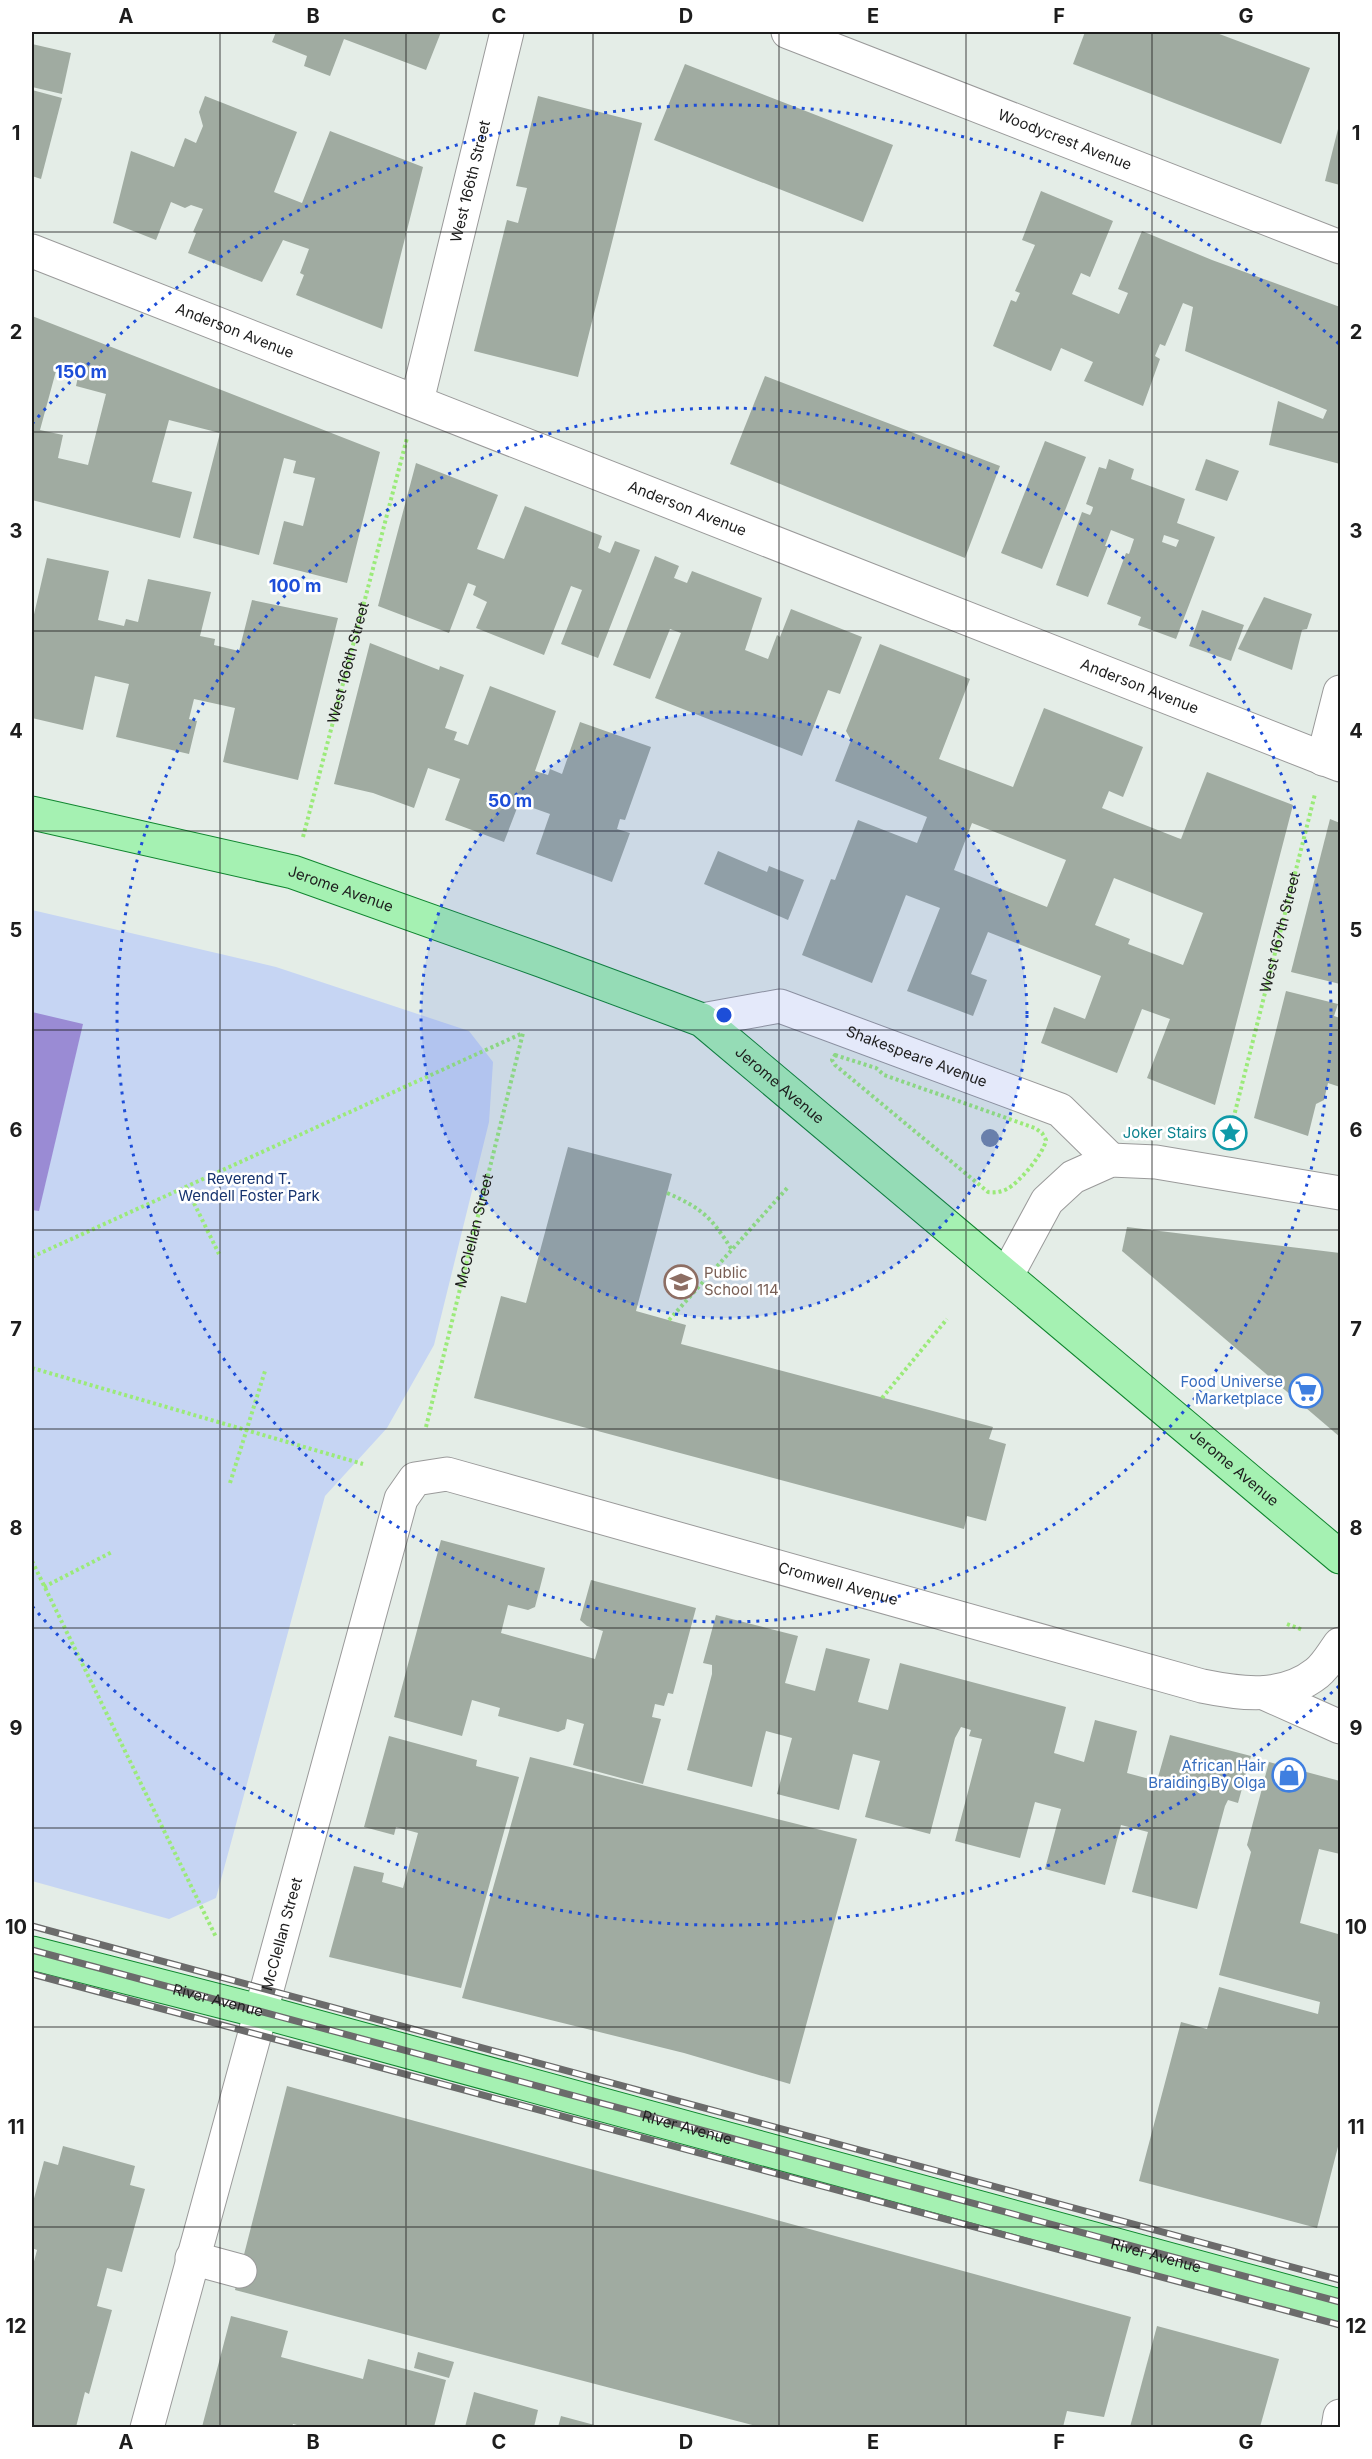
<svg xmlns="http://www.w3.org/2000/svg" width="1372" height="2459" viewBox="0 0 1372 2459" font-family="Inter,sans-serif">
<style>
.park{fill:#c6d5f3}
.pitch{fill:#9a8bd4}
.building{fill:#a0aba1;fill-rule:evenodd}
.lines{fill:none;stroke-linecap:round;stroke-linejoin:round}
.minor-casing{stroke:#9a9a9a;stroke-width:35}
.major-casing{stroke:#10862f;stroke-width:35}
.path{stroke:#9bea79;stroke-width:4;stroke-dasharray:3 3;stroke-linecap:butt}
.minor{stroke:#fff;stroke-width:33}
.major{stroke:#a5f1b2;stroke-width:33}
.rail-casing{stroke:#6b6b6b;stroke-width:7}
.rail{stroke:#fff;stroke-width:4.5;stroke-dasharray:14;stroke-linecap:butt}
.tree{fill:#7387a5}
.grid{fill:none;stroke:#1d1d1d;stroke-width:1.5;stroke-opacity:0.55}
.ring{fill:none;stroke:#1d4ed8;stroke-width:3;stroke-dasharray:3 6}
.labels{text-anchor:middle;stroke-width:5;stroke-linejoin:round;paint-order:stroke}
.street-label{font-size:15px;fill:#1d1d1d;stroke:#fff}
.culture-label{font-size:15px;fill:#0d838f;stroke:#fff;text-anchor:end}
.park-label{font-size:15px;fill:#17346f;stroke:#fff}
.education-label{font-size:15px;fill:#785e54;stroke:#fff;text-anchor:start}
.shop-label{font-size:15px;fill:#366cbe;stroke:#fff;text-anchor:end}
.centre{fill:#1d4ed8;stroke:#fff;stroke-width:3}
.ring-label{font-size:18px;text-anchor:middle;font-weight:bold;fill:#1d4ed8;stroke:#fff;stroke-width:5;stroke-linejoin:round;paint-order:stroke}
.neatline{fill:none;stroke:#1d1d1d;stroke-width:2}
.grid-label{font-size:20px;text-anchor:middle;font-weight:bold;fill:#1d1d1d}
</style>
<rect width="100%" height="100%" fill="#e4ede7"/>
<path class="park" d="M32 910 276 967 469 1031 493 1062 489 1122 434 1345 387 1428 325 1496 216 1898 169 1919 32 1881Z"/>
<path class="pitch" d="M32 1012 83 1024 39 1211 32 1210Z"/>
<g class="building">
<path d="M276 32H441L426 70 344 39 330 76 304 66 307 56 272 42Z"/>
<path d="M1085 32H1214L1310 68 1281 144 1073 64Z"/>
<path d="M32 44 71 53 62 94 32 87Z"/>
<path d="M685 64 893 145 863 222 654 140Z"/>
<path d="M32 90 62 98 41 179 32 176Z"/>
<path d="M205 96 297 132 274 192 302 203 330 131 423 167 382 329 296 295 304 275 300 273 309 249 283 240 262 282 188 253 196 233 193 232 203 209 191 205 185 208 171 202 156 240 113 223 131 151 174 167 185 138 196 143 203 126 199 112Z"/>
<path d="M538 96 642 123 578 377 474 351 507 220 518 223 527 188 516 186Z"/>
<path d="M1340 121V185L1325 181Z"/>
<path d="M1041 191 1113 221 1090 277 1081 273 1072 294 1119 314 1128 293 1118 289 1142 231 1212 260 1340 307V464L1269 445 1278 401 1323 419 1327 410 1185 351 1193 307 1183 303 1165 346 1160 344 1155 356 1160 359 1143 406 1084 381 1093 362 1061 348 1051 371 993 346 1011 300 1016 302 1020 293 1015 291 1035 245 1022 240Z"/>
<path d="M32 316 380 452 347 583 273 564 284 521 303 526 315 478 293 473 296 461 284 458 259 555 193 538 220 433 169 420 152 482 192 492 180 538 32 500ZM56 371 78 377 76 386 106 394 88 465 58 458 63 435 40 430Z"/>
<path d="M765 376 1000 466 965 558 730 464Z"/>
<path d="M1045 441 1086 457 1042 569 1001 553Z"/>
<path d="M1109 459 1134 469 1131 479 1185 499 1177 523 1215 537 1176 639 1138 625 1141 617 1107 604 1126 553 1129 554 1134 539 1111 530 1105 546H1108L1088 597 1056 585 1082 512 1090 515 1092 511 1093 507 1086 504 1099 467 1106 469ZM1164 535 1179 540 1176 547 1162 542Z"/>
<path d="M1206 459 1239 471 1227 501 1195 490Z"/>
<path d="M416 463 498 495 477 549 504 559 525 506 602 536 598 548 610 553 615 541 640 550 598 658 561 644 582 590 571 586 544 655 476 628 487 602 473 595 476 586 468 583 449 633 378 606Z"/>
<path d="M655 556 679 566 674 578 687 583 692 571 762 598 745 650 768 659 777 635 780 637 791 609 862 637 840 694 828 690 802 756 655 698 681 633 670 629 650 679 613 665Z"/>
<path d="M47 558 109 571 98 620 124 626 126 619 138 622 148 579 211 592 200 636 215 639 214 645 239 651 252 600 338 618 298 780 223 762 235 708 194 699 189 719 197 721 189 754 116 737 129 684 95 676 83 730 32 718V623Z"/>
<path d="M1264 597 1312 614 1307 629 1302 630 1292 670 1238 649Z"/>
<path d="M1202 610 1244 625 1231 661 1189 646Z"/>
<path d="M370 643 439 670 440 666 464 675 445 728 457 732 454 740 468 745 490 686 556 711 535 771 548 775 550 769 562 774 580 722 651 747 625 820 620 819 617 829 630 833 612 882 536 854 550 814 519 803 504 842 445 820 460 779 428 768 414 808 373 793 334 784Z"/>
<path d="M880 644 970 679 939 759 1013 787 1044 708 1143 747 1123 797 1109 791 1102 808 1178 838 1181 839 1207 772 1293 805 1215 1105 1147 1078 1170 1019 1142 1009 1117 1073 1041 1043 1054 1007 1085 1019 1101 976 988 932 971 974 987 980 973 1016 907 991 940 908 906 895 872 983 802 955 831 879 835 880 858 820 917 843 927 817 835 781 851 740 846 731ZM972 823 1066 860 1047 907 954 870ZM1114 878 1203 913 1183 965 1128 944 1130 939 1095 925Z"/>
<path d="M1330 819 1340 823V984L1291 972Z"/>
<path d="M718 851 767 872 769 866 804 880 788 920 704 884Z"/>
<path d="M1286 991 1338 1004 1334 1016 1340 1018 1338 1027 1340 1028V1087L1328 1083 1324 1100 1316 1104 1308 1136 1254 1118Z"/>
<path d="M568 1147 672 1174 636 1311 686 1325 681 1344 993 1427 989 1439 1006 1444 986 1521 967 1516 964 1529 474 1398 501 1296 526 1303Z"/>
<path d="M1127 1227 1340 1253V1437L1122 1251Z"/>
<path d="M441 1540 545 1568 535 1607 528 1610 508 1605 501 1633 595 1659 603 1631 587 1626 580 1620 591 1580 696 1608 673 1694 668 1693 664 1706 655 1704 652 1717 661 1719 643 1784 573 1765 584 1724 567 1719 565 1729 558 1732 498 1716 500 1708 472 1700 462 1736 394 1717Z"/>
<path d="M716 1615 798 1636 785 1683 815 1691 826 1648 870 1659 858 1702 888 1710 900 1663 1066 1707 1054 1753 1084 1762 1095 1720 1137 1731 1127 1773 1157 1781 1170 1735 1251 1756 1238 1803 1228 1800 1225 1806 1197 1909 1132 1892 1148 1832 1121 1825 1105 1885 1045 1869 1061 1809 1035 1802 1020 1858 955 1841 982 1739 969 1736 971 1730 961 1727 955 1738 930 1834 865 1817 880 1761 853 1754 839 1810 777 1794 792 1738 766 1731 752 1787 687 1770 712 1674V1665L703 1663Z"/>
<path d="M389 1736 477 1760 476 1766 519 1777 461 1988 329 1957 354 1866 384 1873 382 1882 403 1888 418 1833 396 1827 394 1835 364 1827Z"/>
<path d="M530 1757 857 1839 790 2084 684 2053 462 1998Z"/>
<path d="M1269 1762 1340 1781V1854L1319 1849 1300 1923 1338 1934 1340 1928V2139L1317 2228 1139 2181 1181 2022 1207 2029 1219 1987 1318 2014 1320 2002 1219 1975 1251 1852 1247 1845Z"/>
<path d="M287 2086 1131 2317 1104 2417 1067 2411 1063 2427H760L235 2290Z"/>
<path d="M63 2146 135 2166 130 2185 145 2189 122 2272 107 2268 97 2306 112 2310 89 2394 85 2392 76 2427H32V2269L37 2250 32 2248V2206L44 2161 58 2165Z"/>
<path d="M231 2316 288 2331 281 2357 363 2379 368 2359 446 2380 434 2427H305L293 2424 292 2427H202Z"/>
<path d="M1157 2326 1279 2359 1260 2427H1130Z"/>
<path d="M418 2352 454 2362 449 2378 414 2368Z"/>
<path d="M474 2392 538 2410 534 2427H465Z"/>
<path d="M561 2416 602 2427H558Z"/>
</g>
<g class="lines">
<g class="minor-casing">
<g id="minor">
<path id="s4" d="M788 32 1340 247"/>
<path id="s5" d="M32 251 1340 765"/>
<path id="s6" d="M417 401 507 32"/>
<path d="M1323 759 1340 692"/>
<path id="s7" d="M702 1020 780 1006 1060 1110 1111 1160"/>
<path d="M1007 1275 1047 1201 1073 1177 1111 1160 1156 1162 1340 1193"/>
<path d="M1264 1693 1340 1727"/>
<path d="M192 2258 240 2271"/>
<path id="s8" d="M147 2428 401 1499 415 1479 447 1474 1202 1686C1241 1694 1283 1700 1317 1673 1327 1665 1333 1653 1340 1644"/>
<path d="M1338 2428 1340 2416"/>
</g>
</g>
<g class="major-casing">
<g id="major">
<path id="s9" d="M32 813 293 872 543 961 702 1020 1340 1557"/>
<path id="s10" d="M32 1953 259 2011 1340 2306"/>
</g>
</g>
<g class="path">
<path id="s1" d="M303 837 407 438"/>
<path d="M835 1055 876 1068 884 1075 1035 1128 1042 1133 1046 1140C1044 1153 1019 1183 1007 1189 1001 1192 995 1193 988 1192L835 1065 832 1060Z"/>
<path id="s2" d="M1229 1136 1315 794"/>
<path d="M186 1187 219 1254"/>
<path d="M667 1193C702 1208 712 1218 732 1250"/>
<path d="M32 1257 523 1033"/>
<path d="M669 1320 789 1186"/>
<path d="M32 1368 363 1464"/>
<path d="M882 1398 947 1319"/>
<path id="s3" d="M426 1427 523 1033"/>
<path d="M230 1483 265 1371"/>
<path d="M32 1561 216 1937"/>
<path d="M44 1587 112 1552"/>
<path d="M1287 1624 1303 1630"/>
</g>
<use href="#minor" class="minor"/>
<use href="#major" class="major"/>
<g class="rail-casing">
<g id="rail">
<path d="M32 1926 1340 2280"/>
<path d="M32 1950 1340 2302"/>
<path d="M32 1974 1340 2325"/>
</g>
</g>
<use href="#rail" class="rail"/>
</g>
<circle class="tree" cx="990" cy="1138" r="9"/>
<path class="grid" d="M220 32V2428M406 32V2428M593 32V2428M779 32V2428M966 32V2428M1152 32V2428M32 232H1340M32 432H1340M32 631H1340M32 831H1340M32 1030H1340M32 1230H1340M32 1429H1340M32 1628H1340M32 1828H1340M32 2027H1340M32 2227H1340"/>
<circle cx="724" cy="1015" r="303" fill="#1d4ed8" fill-opacity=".12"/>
<g class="ring">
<circle cx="724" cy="1015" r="303"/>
<circle cx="724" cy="1015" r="607"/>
<path d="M1339 1686A910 910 0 0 1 32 1606M32 424A910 910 0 0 1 1339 344"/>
</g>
<defs>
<g id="sight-ring" transform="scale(1.725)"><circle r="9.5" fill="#fff" stroke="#0f9aa8" stroke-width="1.5"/><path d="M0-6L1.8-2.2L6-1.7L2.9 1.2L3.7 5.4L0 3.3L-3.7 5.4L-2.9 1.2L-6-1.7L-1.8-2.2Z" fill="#0f9aa8"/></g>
<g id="school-ring" transform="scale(1.725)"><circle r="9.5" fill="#fff" stroke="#8d6e63" stroke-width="1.5"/><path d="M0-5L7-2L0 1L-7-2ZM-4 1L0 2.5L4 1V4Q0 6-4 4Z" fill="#8d6e63"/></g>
<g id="supermarket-ring" transform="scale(1.725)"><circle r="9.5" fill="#fff" stroke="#3f7fe0" stroke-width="1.5"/><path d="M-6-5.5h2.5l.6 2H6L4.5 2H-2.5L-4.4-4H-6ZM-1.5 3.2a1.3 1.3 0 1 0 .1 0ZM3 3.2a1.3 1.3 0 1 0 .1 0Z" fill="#3f7fe0"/></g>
<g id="shop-ring" transform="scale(1.725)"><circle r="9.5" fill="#fff" stroke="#3f7fe0" stroke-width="1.5"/><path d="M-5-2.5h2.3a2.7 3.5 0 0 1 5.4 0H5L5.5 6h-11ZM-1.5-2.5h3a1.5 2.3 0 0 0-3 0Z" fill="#3f7fe0"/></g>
</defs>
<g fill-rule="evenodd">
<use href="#sight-ring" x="1230" y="1133"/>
<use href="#school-ring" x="681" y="1282"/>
<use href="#supermarket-ring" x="1306" y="1391"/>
<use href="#shop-ring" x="1289" y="1775"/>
</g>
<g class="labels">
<g class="street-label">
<text dy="5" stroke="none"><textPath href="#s4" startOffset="297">Woodycrest Avenue</textPath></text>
<text dy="5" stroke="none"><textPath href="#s6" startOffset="226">West 166th Street</textPath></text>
<text dy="5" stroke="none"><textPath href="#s5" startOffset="218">Anderson Avenue</textPath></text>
<text dy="5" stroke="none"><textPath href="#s5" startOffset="704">Anderson Avenue</textPath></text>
<text dy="5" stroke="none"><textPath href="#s1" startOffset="180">West 166th Street</textPath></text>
<text dy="5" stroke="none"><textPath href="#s5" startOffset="1190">Anderson Avenue</textPath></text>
<text dy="5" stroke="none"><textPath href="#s9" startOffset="318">Jerome Avenue</textPath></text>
<text dy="5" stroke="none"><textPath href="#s2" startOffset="210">West 167th Street</textPath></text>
<text dy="5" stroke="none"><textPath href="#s7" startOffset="225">Shakespeare Avenue</textPath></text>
<text dy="5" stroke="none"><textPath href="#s9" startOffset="804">Jerome Avenue</textPath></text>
<text dy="5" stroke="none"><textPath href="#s3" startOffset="202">McClellan Street</textPath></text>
<text dy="5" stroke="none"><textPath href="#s9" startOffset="1398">Jerome Avenue</textPath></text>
<text dy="5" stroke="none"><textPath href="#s8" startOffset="1426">Cromwell Avenue</textPath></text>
<text dy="5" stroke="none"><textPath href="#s8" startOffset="512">McClellan Street</textPath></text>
<text dy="5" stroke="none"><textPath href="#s10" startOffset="192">River Avenue</textPath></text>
<text dy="5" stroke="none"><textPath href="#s10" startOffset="678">River Avenue</textPath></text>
<text dy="5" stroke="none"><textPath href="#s10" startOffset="1164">River Avenue</textPath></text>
</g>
<g class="culture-label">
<text x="1207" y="1138">Joker Stairs</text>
</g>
<g class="park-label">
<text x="249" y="1184">Reverend T.<tspan x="249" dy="17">Wendell Foster Park</tspan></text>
</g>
<g class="education-label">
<text x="704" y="1278">Public<tspan x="704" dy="17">School 114</tspan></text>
</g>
<g class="shop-label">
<text x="1283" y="1387">Food Universe<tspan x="1283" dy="17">Marketplace</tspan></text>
<text x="1266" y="1771">African Hair<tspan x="1266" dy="17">Braiding By Olga</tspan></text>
</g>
</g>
<circle cx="724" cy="1015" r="9" class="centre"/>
<g class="ring-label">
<text x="81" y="378">150 m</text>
<text x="295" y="592">100 m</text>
<text x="510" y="807">50 m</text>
</g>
<rect width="1372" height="2459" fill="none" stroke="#ffffff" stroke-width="66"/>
<rect x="33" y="33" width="1306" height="2393" class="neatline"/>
<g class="grid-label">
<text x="126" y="23">A</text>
<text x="313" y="23">B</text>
<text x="499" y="23">C</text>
<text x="686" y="23">D</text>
<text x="873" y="23">E</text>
<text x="1059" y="23">F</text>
<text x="1246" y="23">G</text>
<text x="16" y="140">1</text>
<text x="1356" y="140">1</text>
<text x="16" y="339">2</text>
<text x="1356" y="339">2</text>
<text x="16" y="538">3</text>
<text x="1356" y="538">3</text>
<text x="16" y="738">4</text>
<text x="1356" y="738">4</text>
<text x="16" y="937">5</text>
<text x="1356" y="937">5</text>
<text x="16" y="1137">6</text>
<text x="1356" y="1137">6</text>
<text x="16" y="1336">7</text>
<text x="1356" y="1336">7</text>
<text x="16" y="1535">8</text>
<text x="1356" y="1535">8</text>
<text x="16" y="1735">9</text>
<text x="1356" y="1735">9</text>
<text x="16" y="1934">10</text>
<text x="1356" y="1934">10</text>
<text x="16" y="2134">11</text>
<text x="1356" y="2134">11</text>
<text x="16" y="2333">12</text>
<text x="1356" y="2333">12</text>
<text x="126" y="2449">A</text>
<text x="313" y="2449">B</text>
<text x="499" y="2449">C</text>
<text x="686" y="2449">D</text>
<text x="873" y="2449">E</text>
<text x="1059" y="2449">F</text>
<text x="1246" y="2449">G</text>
</g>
</svg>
